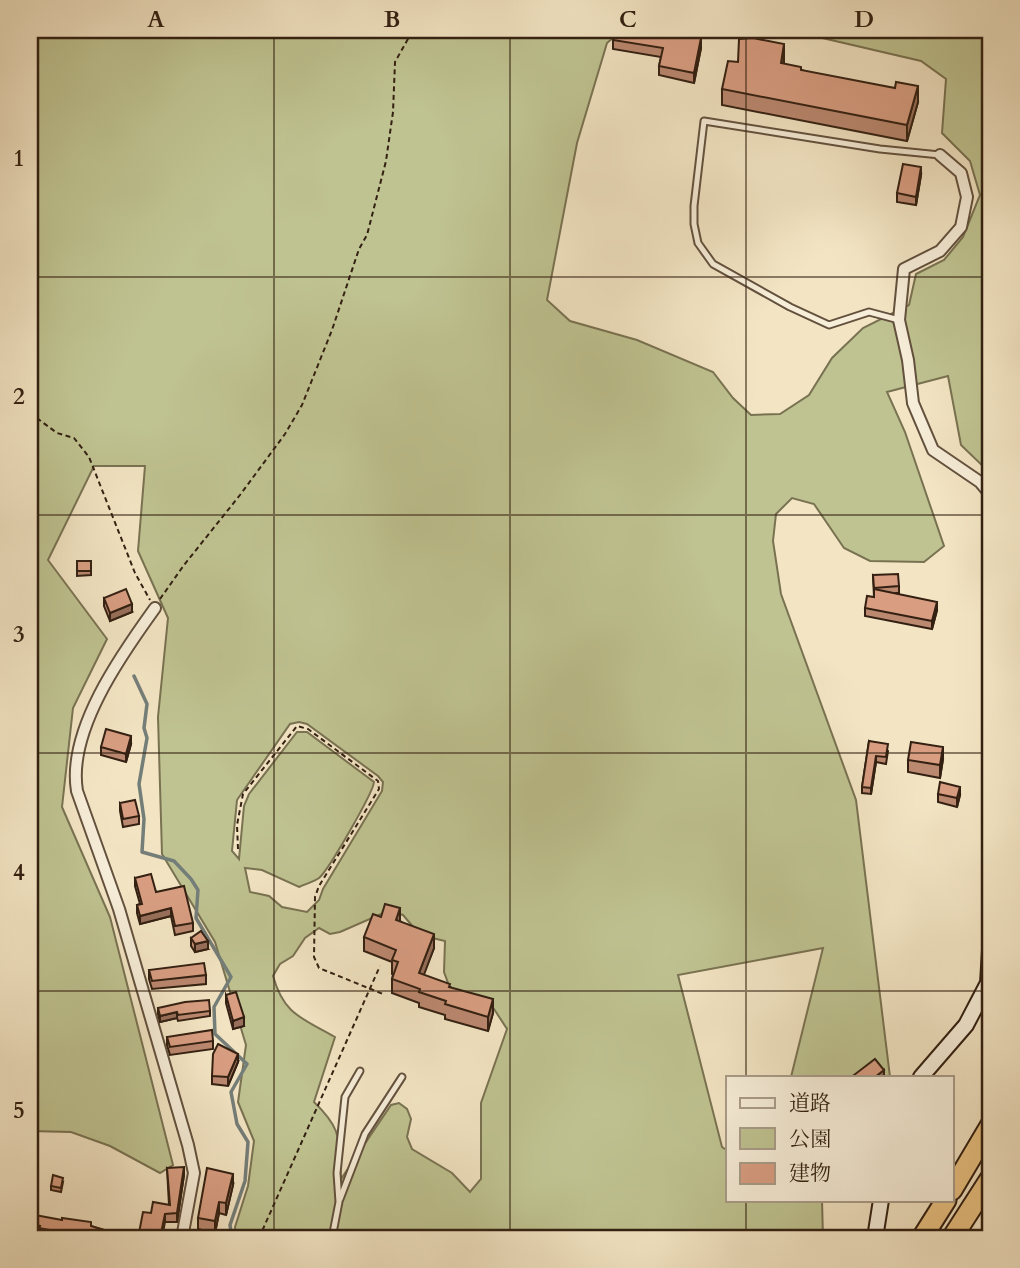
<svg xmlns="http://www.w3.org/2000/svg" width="1020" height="1268" viewBox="0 0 1020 1268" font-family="Cardo,'Noto Serif JP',serif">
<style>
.green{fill:#bfc391;stroke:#797252;stroke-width:2;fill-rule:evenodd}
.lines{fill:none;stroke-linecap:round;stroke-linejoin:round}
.stream{stroke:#747e79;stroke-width:3.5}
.lane-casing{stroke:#63513e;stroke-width:9}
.street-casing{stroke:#63513e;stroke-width:14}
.secondary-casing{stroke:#332012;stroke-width:18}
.highway-casing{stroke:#332012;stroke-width:23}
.path{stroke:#332012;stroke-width:2;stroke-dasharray:5 3.5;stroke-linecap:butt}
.lane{stroke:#f7eed9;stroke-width:5}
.street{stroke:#f7eed9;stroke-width:10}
.secondary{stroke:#f7eed9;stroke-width:14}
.highway{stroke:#eac282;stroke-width:19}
.wall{fill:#bb8870;stroke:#332012;stroke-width:2}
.shaded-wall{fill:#986f5b;stroke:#332012;stroke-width:2}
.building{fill:#d99e82;stroke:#332012;stroke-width:2}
.grid{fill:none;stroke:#332012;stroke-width:2;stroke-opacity:0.55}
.neatline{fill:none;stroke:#332012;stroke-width:2.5}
.grid-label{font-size:23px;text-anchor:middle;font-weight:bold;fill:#332012}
</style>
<rect width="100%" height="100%" fill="#f3e5c4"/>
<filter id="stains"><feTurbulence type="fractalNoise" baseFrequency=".00286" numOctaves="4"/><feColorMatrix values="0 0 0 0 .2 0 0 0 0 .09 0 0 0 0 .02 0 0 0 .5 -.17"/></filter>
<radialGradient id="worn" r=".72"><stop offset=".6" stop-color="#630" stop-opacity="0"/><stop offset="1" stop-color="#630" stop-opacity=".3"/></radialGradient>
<path class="green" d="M30 30H622L607 43 577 143 547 300 570 321 637 340 713 372 733 398 751 415 780 414 809 395 832 358 863 328 909 305 916 274 944 260 963 237 980 195 970 161 942 133 946 79 921 61 788 30H990V473L961 445 948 376 887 392 905 432 944 546 924 562 870 561 844 548 814 504 792 498 776 514 773 541 781 594 856 800 890 1077H791L823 948 678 975 722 1147 728 1151V1200H822L823 1238H236L235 1227 248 1186 254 1141 238 1102 246 1045 215 942 162 854 158 717 168 618 138 551 145 466H94L48 560 107 639 73 708 62 807 110 917 173 1165 160 1173 110 1146 71 1132 30 1131ZM299 722 307 724 378 776 383 782 382 791 323 889 319 900 307 912 282 907 269 896 250 892 245 868 262 870 299 887C305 884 314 882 319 878 328 871 373 793 374 782L307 732H297L249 794 244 806 239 859 232 851 237 800 290 724ZM388 911 403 915 420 935 445 941 444 972 451 991 494 1009 507 1029 481 1103V1179L470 1192 452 1173 412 1149 407 1137 411 1119 407 1109 399 1103 391 1105 341 1179C338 1140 344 1131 314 1102L335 1037C302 1018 284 1015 273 976L280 964 293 956 305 938 319 928 330 934 340 932Z"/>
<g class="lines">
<path class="stream" d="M134 676 147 704 144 728 147 738 139 784 144 819 142 852 174 861 191 879 198 890 196 918 231 977 214 1007 215 1034 247 1064 231 1092 237 1124 248 1142 245 1181 230 1225 232 1238"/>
<g class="lane-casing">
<g id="lane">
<path d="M899 320 869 312 829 325 790 307 713 264 698 243 694 224V206L704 121 880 149 940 155"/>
<path d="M340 1199 365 1134 402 1077"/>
<path d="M332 1238 339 1202 337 1173 345 1097 360 1071"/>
</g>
</g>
<g class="street-casing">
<g id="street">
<path d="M940 155 961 173 967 197 961 227 940 251 904 269 899 320 908 360 913 403 933 450 980 482 990 494"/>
<path d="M155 608C121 655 67 731 77 791L119 909 188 1145 194 1173 182 1238"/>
</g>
</g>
<g class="secondary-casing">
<g id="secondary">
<path d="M921 1077 966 1025 988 983 990 950"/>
<path d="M875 1238 881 1200"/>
</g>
</g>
<g class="highway-casing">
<g id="highway">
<path d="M952 1190 990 1126"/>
<path d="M922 1238 946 1200"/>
<path d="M952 1238 990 1179"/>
</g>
</g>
<g class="path">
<path d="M30 413 57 433 74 438 89 457 135 573 150 600"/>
<path d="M160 599 184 565 240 495 285 434 302 405 332 330 359 249 367 235 386 161 393 112 395 62 413 30"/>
<path d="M238 849 237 825 243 794 297 726 308 729 378 781 379 789 319 886 315 897 314 957 319 968 383 994"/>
<path d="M259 1238 380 966"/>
<path d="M982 1238 990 1224"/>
</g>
<use href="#lane" class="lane"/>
<use href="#street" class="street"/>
<use href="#secondary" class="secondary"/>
<use href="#highway" class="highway"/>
</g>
<g class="wall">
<path d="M667 36 701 48 694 83 659 75V66L661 57 613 49V40Z"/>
<path d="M784 59V64L801 70 918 102 907 141 722 105V89Z"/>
<path d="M921 175 916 205 897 202V193Z"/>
<path d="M77 561H91V575L77 576Z"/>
<path d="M873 575 899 586V593H895L937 610 932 629 865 616V608L874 597Z"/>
<path d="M104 598 132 612 110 621 104 606Z"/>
<path d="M869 741 888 751 886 764 876 762 871 794 862 793V787Z"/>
<path d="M131 744 126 762 101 755V747Z"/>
<path d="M943 759 940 778 908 772V760Z"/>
<path d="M938 794 960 795 957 807 938 802Z"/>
<path d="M120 803 139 816V824L123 827 120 811Z"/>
<path d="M135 878 193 923V931L175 935 171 916 140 924 137 913V905L140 904 135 886Z"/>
<path d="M381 917 400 921 434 948 423 975 450 987 493 1013 488 1031 445 1019V1015L419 1007V1003L392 993V979L393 975 392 974V962L364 951V937Z"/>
<path d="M191 938 208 949 195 952 191 946Z"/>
<path d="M149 970 206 975V984L152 989 149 979Z"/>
<path d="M226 995 244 1026 233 1029 226 1003Z"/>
<path d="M158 1008 210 1011V1016L178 1021 177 1018 160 1022 158 1014Z"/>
<path d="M167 1037 213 1041V1049L170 1055 167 1045Z"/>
<path d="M238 1062 228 1086 212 1084V1076Z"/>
<path d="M167 1168 184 1175 177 1222H165L151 1213 169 1205Z"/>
<path d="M63 1182 61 1192 51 1190V1186Z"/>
<path d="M233 1185 226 1215 219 1213 215 1233 198 1229V1218Z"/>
<path d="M62 1220 91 1226 117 1234 137 1238H52L39 1236V1234L33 1232V1224Z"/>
</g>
<g class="shaded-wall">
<path d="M701 38V48L694 83V73Z"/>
<path d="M784 44V59L781 79V63Z"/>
<path d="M918 86V102L907 141V125Z"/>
<path d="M921 167V175L916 205V197Z"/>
<path d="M937 602V610L932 629V621Z"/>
<path d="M132 604V612L110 621V613Z"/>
<path d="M131 736V744L126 762V754Z"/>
<path d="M943 747V759L940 778V765Z"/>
<path d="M876 756V762L871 794V788Z"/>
<path d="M960 787V795L957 807V798Z"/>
<path d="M171 908V916L140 924V916Z"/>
<path d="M400 908V922L396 920Z"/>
<path d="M434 934V948L419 988V973Z"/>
<path d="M208 941V949L195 952V944Z"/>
<path d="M493 999V1013L488 1031V1017Z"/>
<path d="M177 1012V1018L160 1022V1016Z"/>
<path d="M244 1017V1026L233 1029V1021Z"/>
<path d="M238 1054V1062L228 1086V1077Z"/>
<path d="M884 1070V1077H875Z"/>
<path d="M184 1167V1175L177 1222V1213Z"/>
<path d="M233 1174V1185L226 1215V1203Z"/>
<path d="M219 1202V1213L215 1233V1221Z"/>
<path d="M165 1214V1222L162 1238H160Z"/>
</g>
<g class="building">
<path d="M615 30H628L667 36 701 38 694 73 659 66 663 48 613 40Z"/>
<path d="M753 38 784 44 781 63 801 67V70L895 88 896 82 918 86 907 125 722 89 728 61 738 62 739 39Z"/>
<path d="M903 164 921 167 916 197 897 193Z"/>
<rect x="77" y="561" width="14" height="10"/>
<path d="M898 574 899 586 874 588 873 575Z"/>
<path d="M126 589 132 604 110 613 104 598Z"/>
<path d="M874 589 937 602 932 621 865 608 867 596 874 597Z"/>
<path d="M106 729 131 736 126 754 101 747Z"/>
<path d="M869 741 888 744 886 757 876 756 871 788 862 787Z"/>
<path d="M911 742 943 747 940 765 908 760Z"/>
<path d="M940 782 960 787 957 798 938 794Z"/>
<path d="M135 800 139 816 123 819 120 803Z"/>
<path d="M151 874 156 892 184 886 193 923 175 926 171 908 140 916 137 905 142 904 135 878Z"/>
<path d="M385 904 400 908 396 920 434 934 419 973 450 984 449 987 493 999 488 1017 445 1004 446 1001 419 992 420 989 392 979 398 962 392 960 396 950 364 937 373 914 381 917Z"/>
<path d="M201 931 208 941 195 944 191 938Z"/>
<path d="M204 963 206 975 152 981 149 970Z"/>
<path d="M236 992 244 1017 233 1021 226 995Z"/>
<path d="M209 1000 210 1011 178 1015 177 1012 160 1016 158 1008 185 1002Z"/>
<path d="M212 1030 213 1041 170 1047 167 1037Z"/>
<path d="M218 1044 238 1054 228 1077 212 1076 213 1054Z"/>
<path d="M875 1059 884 1070 875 1077H856L854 1075Z"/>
<path d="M184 1167 177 1213 165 1214 160 1238H138L143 1212 151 1213 153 1202 170 1205 167 1168Z"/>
<path d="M207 1168 233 1174 226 1203 219 1202 215 1221 198 1218Z"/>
<path d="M53 1175 63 1178 61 1188 51 1186Z"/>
<path d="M35 1215 62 1220V1218L91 1222V1226L117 1234 119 1231 137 1238H94L88 1236V1238H84L77 1237V1235L39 1228 40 1226 33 1224Z"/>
<path d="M732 1232 746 1234V1238H730Z"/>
<path d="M671 1236 685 1238H671Z"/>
</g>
<path class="grid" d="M274 30V1238M510 30V1238M746 30V1077M30 277H990M30 515H990M30 753H990M30 991H990M746 1200V1238"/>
<rect width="1020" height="1268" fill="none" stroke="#f3e5c4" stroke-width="77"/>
<rect x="726" y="1076" width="228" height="126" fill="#f7eed9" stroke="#a99c89" stroke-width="2"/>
<rect x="740" y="1098" width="35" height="10" fill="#f7eed9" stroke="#a99c89" stroke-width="2"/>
<text x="789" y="1110" font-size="21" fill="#332012">道路</text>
<rect x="740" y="1128" width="35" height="21" fill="#bfc391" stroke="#a99c89" stroke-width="2"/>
<text x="789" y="1146" font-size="21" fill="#332012">公園</text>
<rect x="740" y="1163" width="35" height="21" fill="#d99e82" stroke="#a99c89" stroke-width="2"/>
<text x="789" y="1180" font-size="21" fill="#332012">建物</text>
<rect x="38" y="38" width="944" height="1192" class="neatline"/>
<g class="grid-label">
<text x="156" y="27">A</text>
<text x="392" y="27">B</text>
<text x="628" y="27">C</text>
<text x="864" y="27">D</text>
<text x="19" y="166">1</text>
<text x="19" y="404">2</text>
<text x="19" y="642">3</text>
<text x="19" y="880">4</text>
<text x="19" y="1118">5</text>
</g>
<rect width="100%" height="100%" filter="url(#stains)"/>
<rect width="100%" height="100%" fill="url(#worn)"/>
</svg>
